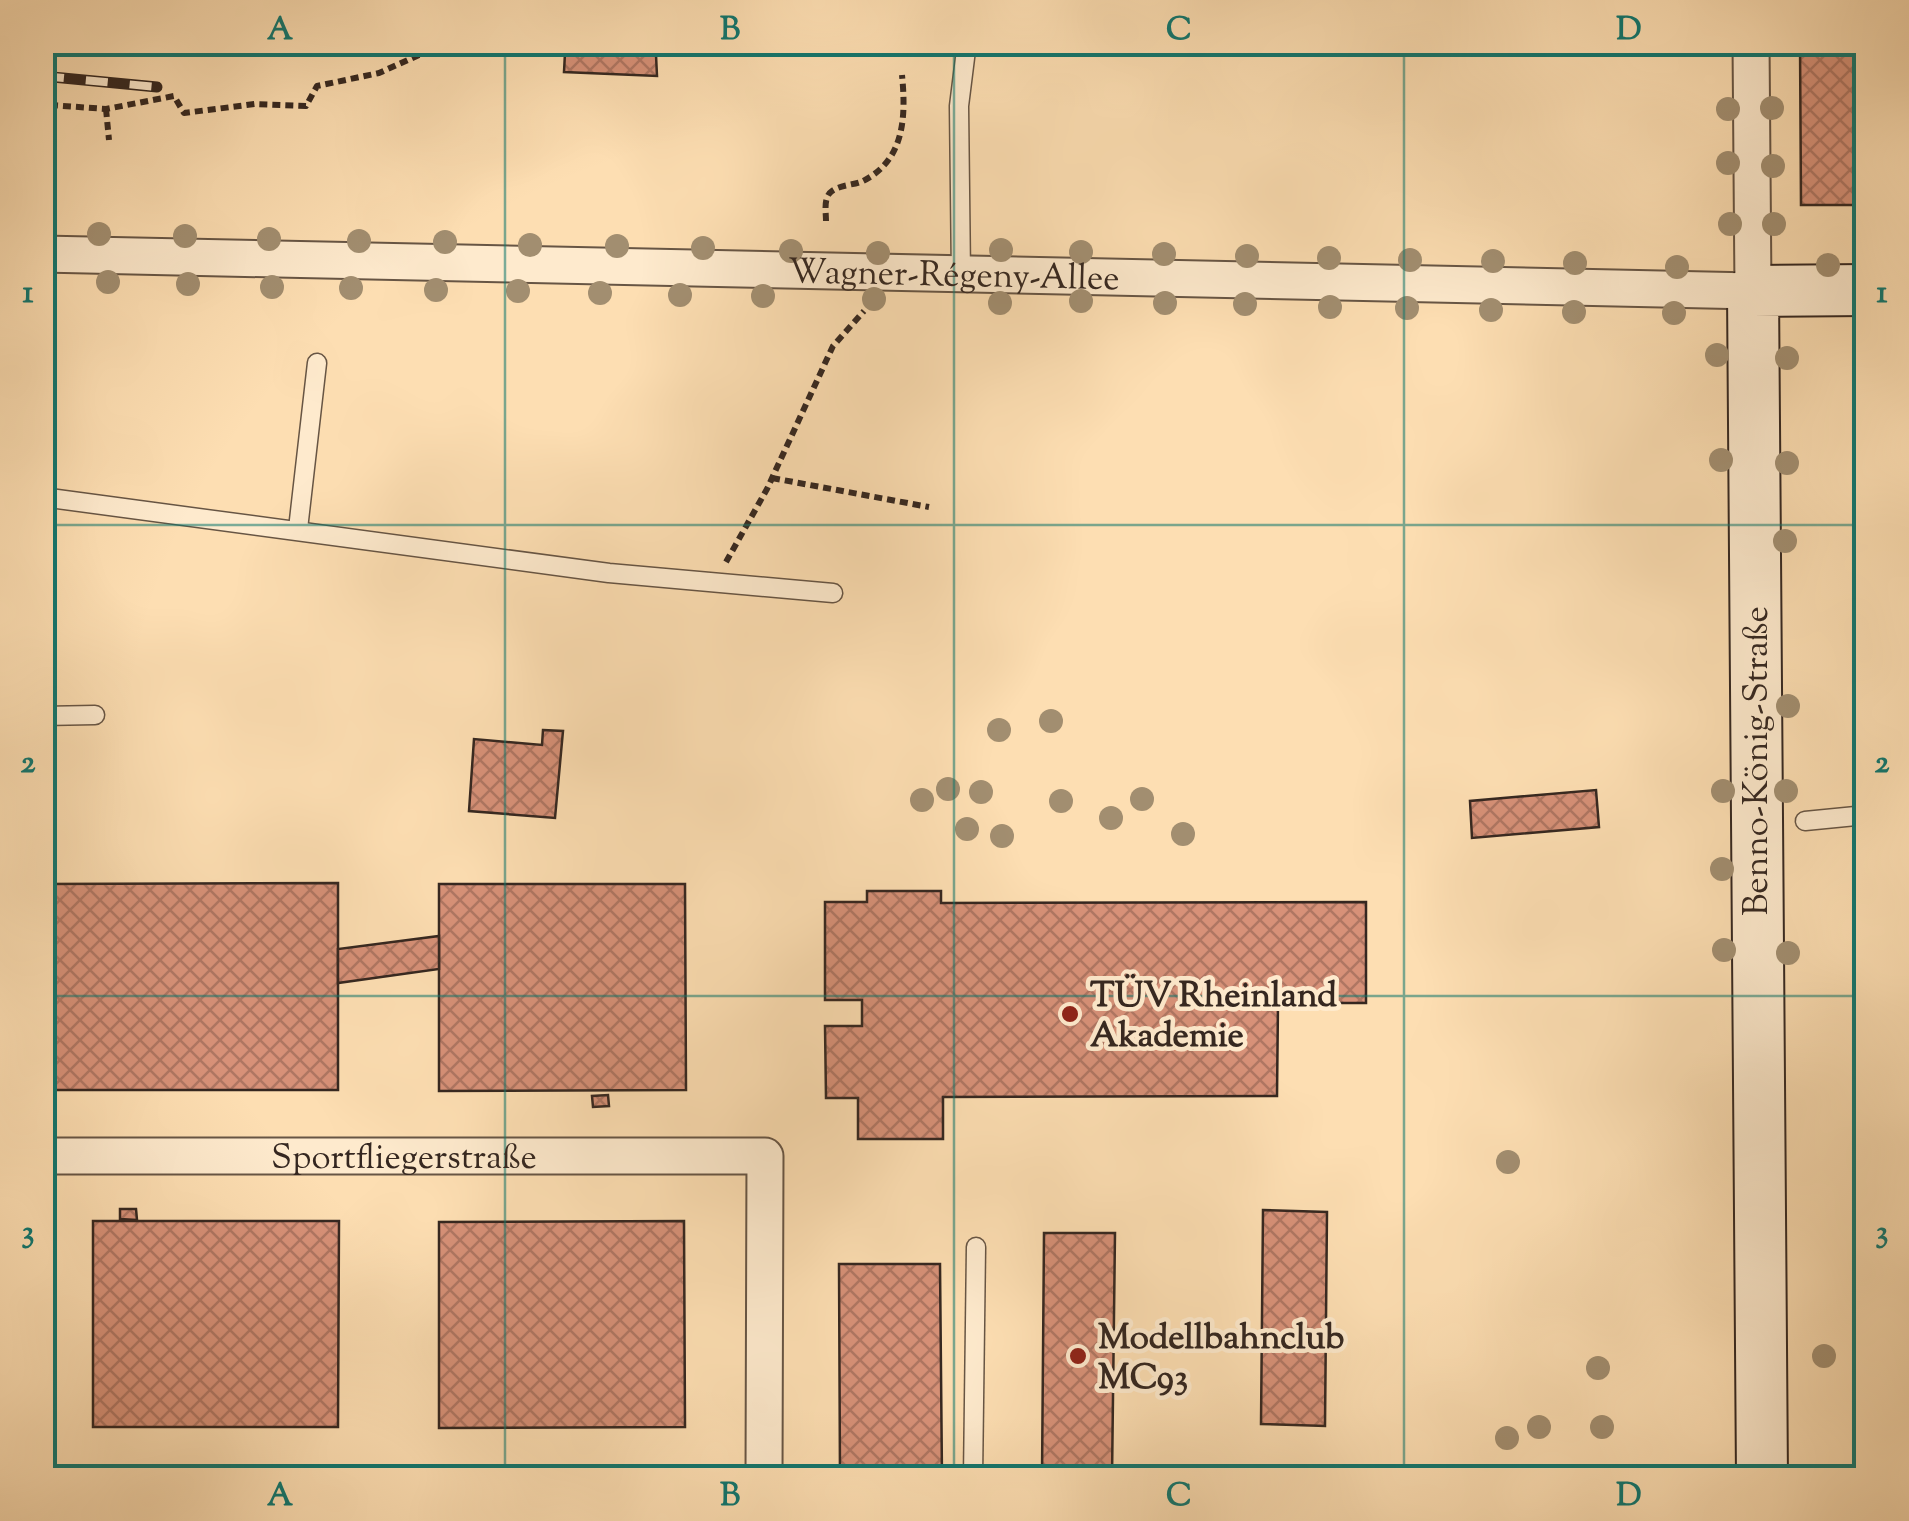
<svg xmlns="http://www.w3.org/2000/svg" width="1909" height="1521" viewBox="0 0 1909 1521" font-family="'Sorts Mill Goudy',serif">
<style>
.building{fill:url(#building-cross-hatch);stroke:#352720;stroke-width:2.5}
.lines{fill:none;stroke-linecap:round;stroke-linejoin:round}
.lane-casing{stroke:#675544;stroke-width:21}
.street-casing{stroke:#675544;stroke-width:39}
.secondary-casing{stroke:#352720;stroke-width:54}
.path{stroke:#352720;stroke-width:6;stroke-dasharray:8 5;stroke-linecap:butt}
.lane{stroke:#feeacd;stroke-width:18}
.street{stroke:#feeacd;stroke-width:35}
.secondary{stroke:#feeacd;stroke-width:50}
.rail-casing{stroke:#352720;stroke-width:11}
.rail{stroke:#feeacd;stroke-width:8;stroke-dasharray:22;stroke-linecap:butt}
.tree{fill:#a28e70}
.grid{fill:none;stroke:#0f766e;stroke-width:2.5;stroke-opacity:0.55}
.poi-dot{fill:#8f2418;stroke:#feeacd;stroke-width:4}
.labels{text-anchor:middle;stroke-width:9;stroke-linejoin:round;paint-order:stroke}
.street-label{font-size:35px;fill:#352720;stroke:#feeacd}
.poi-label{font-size:35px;font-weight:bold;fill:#352720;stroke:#feeacd;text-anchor:start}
.neatline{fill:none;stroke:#0f766e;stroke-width:4}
.grid-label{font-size:32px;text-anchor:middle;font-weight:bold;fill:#0f766e}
</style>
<defs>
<pattern id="building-cross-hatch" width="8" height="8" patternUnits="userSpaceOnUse" patternTransform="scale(2.5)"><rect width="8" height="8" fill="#d79178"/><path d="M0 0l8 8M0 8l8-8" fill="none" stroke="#af7662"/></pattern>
</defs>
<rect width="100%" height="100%" fill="#fddeb2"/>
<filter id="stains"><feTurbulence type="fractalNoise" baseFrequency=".002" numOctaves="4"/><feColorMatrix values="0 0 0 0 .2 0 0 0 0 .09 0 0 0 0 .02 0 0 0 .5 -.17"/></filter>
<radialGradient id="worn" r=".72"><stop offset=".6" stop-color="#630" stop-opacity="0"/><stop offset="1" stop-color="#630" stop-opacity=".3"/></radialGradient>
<g class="building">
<path d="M1800 42H1866V205H1801Z"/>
<path d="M565 53 656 55 657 76 564 72Z"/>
<path d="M543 730 563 731 555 818 469 811 474 739 542 745Z"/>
<path d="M1596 790 1599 827 1472 838 1470 801Z"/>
<path d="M338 883V1090H42V884Z"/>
<path d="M439 884H685L686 1090 439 1091Z"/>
<path d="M867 891H941V903L1366 902V1003H1278L1277 1096 943 1097V1139H858V1098H826L825 1026H862V1000H825V902H867Z"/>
<path d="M439 936V969L338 983V949Z"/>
<path d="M608 1095 609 1106 593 1107 592 1096Z"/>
<path d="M120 1209H136L137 1220 120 1219Z"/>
<path d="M1263 1210 1327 1212 1325 1426 1261 1424Z"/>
<path d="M93 1221H339L338 1427H93Z"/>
<path d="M684 1221 685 1427 439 1428V1222Z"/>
<path d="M1044 1233H1115L1112 1478H1042Z"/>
<path d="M839 1264H940L942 1478H840Z"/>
</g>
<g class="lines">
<g class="lane-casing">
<g id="lane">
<path d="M961 276 959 106 967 42"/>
<path d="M42 497 609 573 833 593"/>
<path d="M298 529 317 363"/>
<path d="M42 716 95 715"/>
<path d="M1805 821 1866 815"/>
<path d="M973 1478 976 1247"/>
</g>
</g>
<g class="street-casing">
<g id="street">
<path id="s1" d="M42 254 1753 291 1751 42"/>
<path id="s2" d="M42 1156H765L764 1478"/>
</g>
</g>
<g class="secondary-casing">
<path id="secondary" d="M1762 1478 1753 291 1866 290"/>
</g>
<g class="path">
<path d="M50 105 106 109 174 96 184 113 255 104 306 106 317 86 379 73 419 55"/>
<path d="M106 109 109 140"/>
<path d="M42 110 52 101 50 77"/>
<path d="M826 221C826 212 823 197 832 191 840 185 854 185 863 181 905 160 906 116 902 75"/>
<path d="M772 478 929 507"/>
<path d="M726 562 767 489 833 346 864 311"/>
</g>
<use href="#lane" class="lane"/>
<use href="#street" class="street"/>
<use href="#secondary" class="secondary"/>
<g class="rail-casing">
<path id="rail" d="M42 76 157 87"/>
</g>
<use href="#rail" class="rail"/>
</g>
<g class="tree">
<circle cx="1772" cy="108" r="12"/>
<circle cx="1728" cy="109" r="12"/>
<circle cx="1728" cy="163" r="12"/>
<circle cx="1773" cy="166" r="12"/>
<circle cx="1730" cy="224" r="12"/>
<circle cx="1774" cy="224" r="12"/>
<circle cx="99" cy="234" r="12"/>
<circle cx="185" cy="236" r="12"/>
<circle cx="269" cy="239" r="12"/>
<circle cx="359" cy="241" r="12"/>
<circle cx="445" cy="242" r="12"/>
<circle cx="530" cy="245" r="12"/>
<circle cx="617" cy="246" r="12"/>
<circle cx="703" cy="248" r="12"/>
<circle cx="1001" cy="250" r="12"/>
<circle cx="791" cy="251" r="12"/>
<circle cx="1081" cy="252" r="12"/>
<circle cx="878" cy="253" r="12"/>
<circle cx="1164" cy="254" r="12"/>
<circle cx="1247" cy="256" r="12"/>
<circle cx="1329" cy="258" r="12"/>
<circle cx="1410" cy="260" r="12"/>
<circle cx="1493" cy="261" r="12"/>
<circle cx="1575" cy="263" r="12"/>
<circle cx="1828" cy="265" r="12"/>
<circle cx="1677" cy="267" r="12"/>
<circle cx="108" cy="282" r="12"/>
<circle cx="188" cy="284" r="12"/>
<circle cx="272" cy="287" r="12"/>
<circle cx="351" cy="288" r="12"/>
<circle cx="436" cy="290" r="12"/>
<circle cx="518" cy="291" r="12"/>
<circle cx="600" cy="293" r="12"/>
<circle cx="680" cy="295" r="12"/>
<circle cx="763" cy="296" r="12"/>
<circle cx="874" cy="299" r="12"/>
<circle cx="1081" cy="301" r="12"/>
<circle cx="1000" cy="303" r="12"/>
<circle cx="1165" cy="303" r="12"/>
<circle cx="1245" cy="304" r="12"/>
<circle cx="1330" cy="307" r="12"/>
<circle cx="1407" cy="308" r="12"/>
<circle cx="1491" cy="310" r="12"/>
<circle cx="1574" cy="312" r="12"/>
<circle cx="1674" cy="313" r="12"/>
<circle cx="1717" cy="355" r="12"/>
<circle cx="1787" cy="358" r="12"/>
<circle cx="1721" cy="460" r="12"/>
<circle cx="1787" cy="463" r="12"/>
<circle cx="1785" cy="541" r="12"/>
<circle cx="1788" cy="706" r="12"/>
<circle cx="1051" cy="721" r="12"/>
<circle cx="999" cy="730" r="12"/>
<circle cx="948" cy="789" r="12"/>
<circle cx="1723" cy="791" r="12"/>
<circle cx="1786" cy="791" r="12"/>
<circle cx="981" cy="792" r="12"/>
<circle cx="1142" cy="799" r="12"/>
<circle cx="922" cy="800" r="12"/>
<circle cx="1061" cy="801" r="12"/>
<circle cx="1111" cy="818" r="12"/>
<circle cx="967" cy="829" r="12"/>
<circle cx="1183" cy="834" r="12"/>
<circle cx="1002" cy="836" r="12"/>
<circle cx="1722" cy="869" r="12"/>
<circle cx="1724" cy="950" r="12"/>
<circle cx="1788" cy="953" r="12"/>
<circle cx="1508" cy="1162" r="12"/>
<circle cx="1824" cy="1356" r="12"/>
<circle cx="1598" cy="1368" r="12"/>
<circle cx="1539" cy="1427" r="12"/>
<circle cx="1602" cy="1427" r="12"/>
<circle cx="1507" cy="1438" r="12"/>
</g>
<path class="grid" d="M505 42V1478M954 42V1478M1404 42V1478M42 525H1866M42 996H1866"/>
<g class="poi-dot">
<circle cx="1070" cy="1014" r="10"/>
<circle cx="1078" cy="1356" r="10"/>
</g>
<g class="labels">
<g class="street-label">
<text dy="12" stroke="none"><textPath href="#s1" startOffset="912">Wagner-Régeny-Allee</textPath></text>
<text transform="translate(1755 761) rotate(-90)" y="12">Benno-König-Straße</text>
<text dy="12" stroke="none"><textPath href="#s2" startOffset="362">Sportfliegerstraße</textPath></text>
</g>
<g class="poi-label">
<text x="1090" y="1006">TÜV Rheinland<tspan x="1090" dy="40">Akademie</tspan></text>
<text x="1098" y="1348">Modellbahnclub<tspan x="1098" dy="40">MC93</tspan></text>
</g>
</g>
<rect width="1909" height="1521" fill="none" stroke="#fddeb2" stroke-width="110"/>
<rect x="55" y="55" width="1799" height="1411" class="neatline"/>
<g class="grid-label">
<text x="280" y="39">A</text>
<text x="730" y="39">B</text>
<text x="1179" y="39">C</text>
<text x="1629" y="39">D</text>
<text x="28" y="302">1</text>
<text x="1882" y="302">1</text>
<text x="28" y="772">2</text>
<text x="1882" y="772">2</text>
<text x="28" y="1242">3</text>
<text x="1882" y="1242">3</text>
<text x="280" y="1505">A</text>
<text x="730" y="1505">B</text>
<text x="1179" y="1505">C</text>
<text x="1629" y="1505">D</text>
</g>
<rect width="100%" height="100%" filter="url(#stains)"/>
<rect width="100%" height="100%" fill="url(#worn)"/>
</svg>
